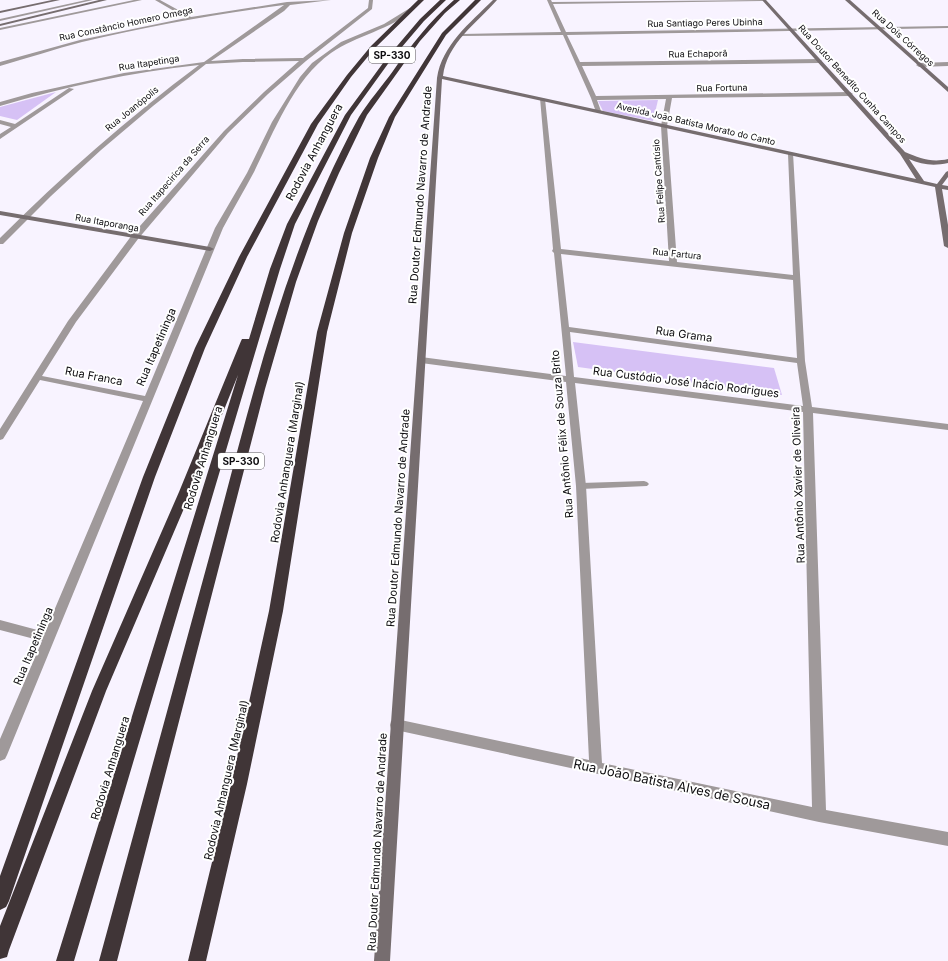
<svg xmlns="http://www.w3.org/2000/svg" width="948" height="961" viewBox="0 0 948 961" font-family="Inter,sans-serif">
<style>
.green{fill:#d6c1f5}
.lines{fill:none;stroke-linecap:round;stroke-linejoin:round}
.lane{fill:#9f999a;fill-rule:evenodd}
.street{fill:#9f999a;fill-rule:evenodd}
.secondary{fill:#766d6f;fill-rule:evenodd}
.highway{fill:#403537;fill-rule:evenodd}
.labels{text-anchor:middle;stroke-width:4;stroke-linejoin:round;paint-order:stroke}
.far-street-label{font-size:9px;fill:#0d0c0f;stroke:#fff}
.shield{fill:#fff;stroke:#565557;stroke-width:1}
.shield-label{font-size:10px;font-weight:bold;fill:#0d0c0f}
.street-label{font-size:11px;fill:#0d0c0f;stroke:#fff}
.near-street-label{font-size:13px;fill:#0d0c0f;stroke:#fff}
</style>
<rect width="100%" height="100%" fill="#f8f3ff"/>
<g class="green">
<path d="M56 92 17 120 0 116V107Z"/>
<path d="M658 100 653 121 603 111 598 101Z"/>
<path d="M573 342 774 368 782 395 578 367Z"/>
</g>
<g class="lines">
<g class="lane">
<path d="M86 0H93L0 21V19Z"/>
<path d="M644 481 647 482 649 484 647 486 581 489 576 486 581 483Z"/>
</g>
<g class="street">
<path d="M134 0H142L0 30V28Z"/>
<path d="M155 0H160L191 17 287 2 331 0 290 5 284 11 211 61 243 59 303 58 368 8 369 0H373L372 9 306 61 268 94 228 133 138 239 76 322 42 376 145 396 215 228 247 173 272 122 300 77 312 63 341 42 384 24 410 8 414 9C390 30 357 35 331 53 293 80 274 132 254 172 244 191 233 209 223 228L7 755 5 759 0 761V739L42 641 0 630V620L45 632 143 401 40 380 3 439 0 440V429L68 321 132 235 224 131 264 92 299 61 243 62 206 64 153 106 101 150 51 196 3 244H0V238C62 176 128 118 199 65 131 72 65 87 0 106V102L32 93 124 73 204 62 284 5C216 14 149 26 82 42 55 49 28 58 0 66V62L80 40 186 18Z"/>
<path d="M547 0H551L552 2 764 0 762 1 553 4 566 32 948 26V28L567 35 580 62 819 59 822 61 819 63 582 66 596 96 850 92 853 94 850 96 672 98 667 126 677 262 793 275 788 154 793 153 805 361 812 407 948 424V430L813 413 826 810 948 832V846L819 822 391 729 390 725 391 721 396 719 589 760 576 486 566 382 421 363 417 360 421 357 566 376 554 253 552 251 553 249 540 98 545 99 561 249 669 261 661 126 666 99 597 100 601 111 596 112 591 98 563 35 462 36 460 35 462 34 561 32ZM561 254 793 280 797 358 569 327ZM570 332 797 363 803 406 574 377ZM575 383 803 412 812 807 602 763 586 486Z"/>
<path d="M948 62V66L919 67 916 65 919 63Z"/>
<path d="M69 88 74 89 0 139V134L11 127 0 124V120L15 124Z"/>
</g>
<g class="secondary">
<path d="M52 0H60L0 13V11Z"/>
<path d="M99 0H107L0 26V24Z"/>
<path d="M493 0H497C477 23 447 43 443 76L916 179 900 154 762 0H766L905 152C920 158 931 163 948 159V163C934 166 922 165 909 159L924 181 937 184 946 172 948 171V177L942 185 948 186V190L942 189 948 225V248L944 246 935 187 442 79 390 961H374L437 78C442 45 470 23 493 0Z"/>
<path d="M845 0H850L948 87V92Z"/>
<path d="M0 211 210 247 214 249 210 251 0 215Z"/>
</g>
<g class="highway">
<path d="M418 0H424L375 48 351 77 318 124 247 257 205 348 155 477 9 901 6 907 0 910V876L143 477 195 348 239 257 311 124 347 75 371 46Z"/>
<path d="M440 0H446L424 21 390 61 351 115 295 224 280 269 74 961H56L238 375 191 492 106 691 9 950 7 957 0 959V926L92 691 179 492 241 341 242 339H249L270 269 287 224 345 115 386 59 420 19Z"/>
<path d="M454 0H460L445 13 420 41 367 115 339 173 318 221 296 282 265 389 117 961H99C136 825 173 690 210 554 250 406 284 253 359 117 369 101 382 86 393 71 411 45 430 21 454 0Z"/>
<path d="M475 0H481L446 35 395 117 378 158 352 233 327 332 283 611 247 784 206 961H188L231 784 269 611 317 332 344 233 370 158 389 117 442 33Z"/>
</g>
</g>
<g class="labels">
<g class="far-street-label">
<text transform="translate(705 23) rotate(-1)" y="3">Rua Santiago Peres Ubinha</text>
<text transform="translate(126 24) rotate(-12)" y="3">Rua Constâncio Homero Omega</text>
<text transform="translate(903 38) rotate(42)" y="3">Rua Dois Córregos</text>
<text transform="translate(698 54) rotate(-1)" y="3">Rua Echaporã</text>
<text transform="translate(149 63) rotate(-9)" y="3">Rua Itapetinga</text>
<text transform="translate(852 84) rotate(48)" y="3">Rua Doutor Benedito Cunha Campos</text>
<text transform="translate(722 88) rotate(-1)" y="3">Rua Fortuna</text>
<text transform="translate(132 109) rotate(-39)" y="3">Rua Joanópolis</text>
<text transform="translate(696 124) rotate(13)" y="3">Avenida João Batista Morato do Canto</text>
<text transform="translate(174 176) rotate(-49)" y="3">Rua Itapecirica da Serra</text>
<text transform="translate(659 181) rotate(-94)" y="3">Rua Felipe Cantúsio</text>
<text transform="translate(107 223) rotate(10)" y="3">Rua Itaporanga</text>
<text transform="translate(677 254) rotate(6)" y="3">Rua Fartura</text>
</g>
<g class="shield">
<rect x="369" y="47" width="46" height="16" rx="3"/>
<rect x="218" y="453" width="46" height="16" rx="3"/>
</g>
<g class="shield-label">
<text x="392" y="59">SP-330</text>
<text x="241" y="465">SP-330</text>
</g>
<g class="street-label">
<text transform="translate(314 152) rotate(-62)" y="4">Rodovia Anhanguera</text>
<text transform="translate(420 195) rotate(-86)" y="4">Rua Doutor Edmundo Navarro de Andrade</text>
<text transform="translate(684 334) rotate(8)" y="4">Rua Grama</text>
<text transform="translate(156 347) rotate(-67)" y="4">Rua Itapetininga</text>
<text transform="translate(94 376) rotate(11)" y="4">Rua Franca</text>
<text transform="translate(686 382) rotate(7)" y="4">Rua Custódio José Inácio Rodrigues</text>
<text transform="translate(562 434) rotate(-95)" y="4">Rua Antônio Félix de Souza Brito</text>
<text transform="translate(203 458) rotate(-73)" y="4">Rodovia Anhanguera</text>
<text transform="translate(287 462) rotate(-81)" y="4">Rodovia Anhanguera (Marginal)</text>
<text transform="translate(798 485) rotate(-92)" y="4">Rua Antônio Xavier de Oliveira</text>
<text transform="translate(398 518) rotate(-86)" y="4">Rua Doutor Edmundo Navarro de Andrade</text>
<text transform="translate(33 646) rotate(-67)" y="4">Rua Itapetininga</text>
<text transform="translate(110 768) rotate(-73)" y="4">Rodovia Anhanguera</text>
<text transform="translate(226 780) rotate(-77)" y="4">Rodovia Anhanguera (Marginal)</text>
<text transform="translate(377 842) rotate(-87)" y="4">Rua Doutor Edmundo Navarro de Andrade</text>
</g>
<g class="near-street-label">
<text transform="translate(672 784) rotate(12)" y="5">Rua João Batista Alves de Sousa</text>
</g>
</g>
</svg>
